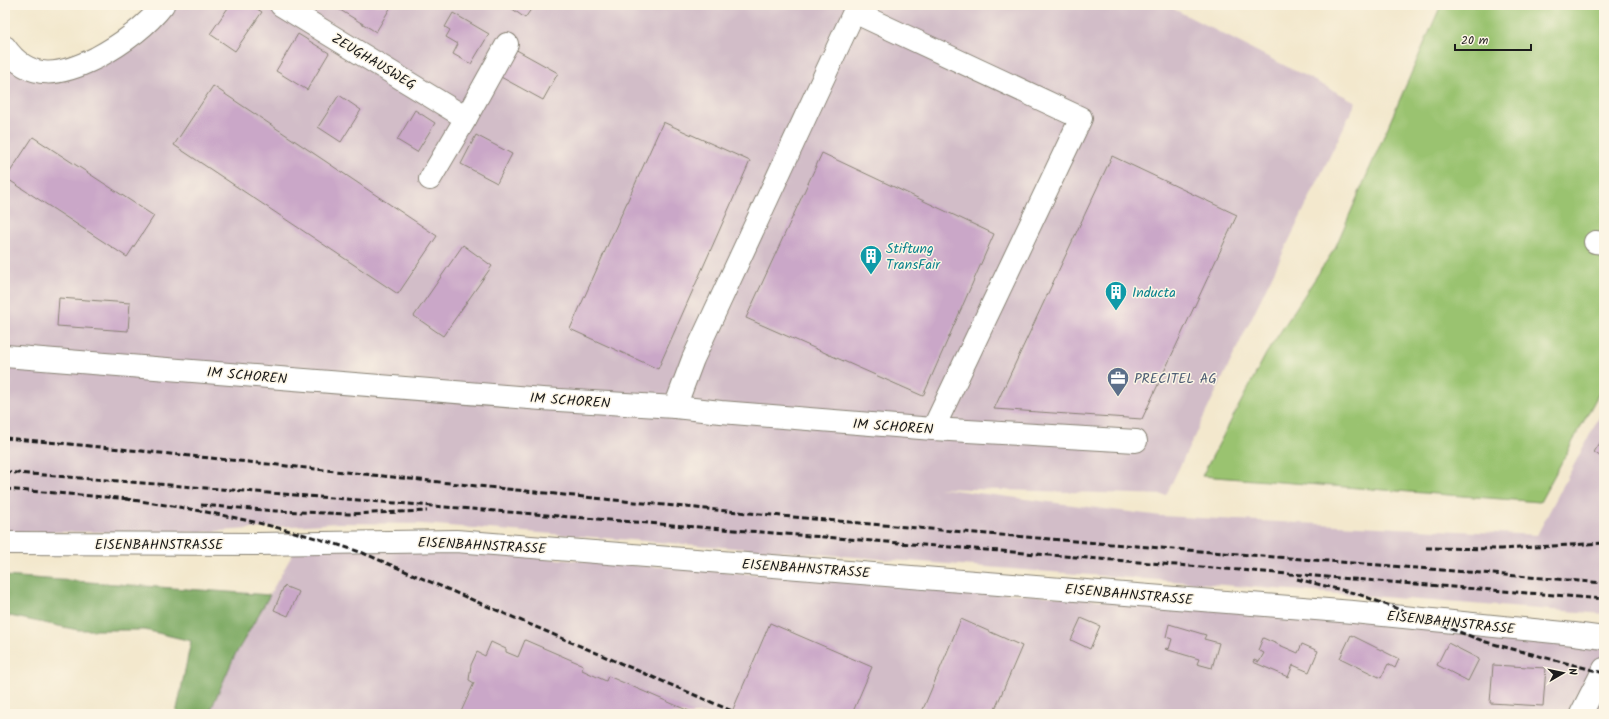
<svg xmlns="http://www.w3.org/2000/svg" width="1609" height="719" viewBox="0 0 1609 719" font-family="Kalam,sans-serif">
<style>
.industrial{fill:#d2bdc8}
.green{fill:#9ac370;stroke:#5b7046}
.forest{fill:#7ba962;stroke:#4c623f}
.building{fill:#caa7c8}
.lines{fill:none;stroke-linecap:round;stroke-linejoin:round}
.minor-casing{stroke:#888274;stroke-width:24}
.minor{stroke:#fff;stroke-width:22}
.rail{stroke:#1c1c1c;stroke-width:3;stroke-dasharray:6 3;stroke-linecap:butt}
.labels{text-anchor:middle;stroke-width:3;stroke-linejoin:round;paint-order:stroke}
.street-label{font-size:14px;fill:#1c1c1c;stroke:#fcf5e5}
.culture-label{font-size:14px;fill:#0d838f;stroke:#fcf5e5;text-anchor:start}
.service-label{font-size:14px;fill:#4e5e75;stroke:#fcf5e5;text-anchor:start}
</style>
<rect width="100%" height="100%" fill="#fcf5e5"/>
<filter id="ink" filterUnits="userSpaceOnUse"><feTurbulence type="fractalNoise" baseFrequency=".025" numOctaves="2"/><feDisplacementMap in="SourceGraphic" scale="8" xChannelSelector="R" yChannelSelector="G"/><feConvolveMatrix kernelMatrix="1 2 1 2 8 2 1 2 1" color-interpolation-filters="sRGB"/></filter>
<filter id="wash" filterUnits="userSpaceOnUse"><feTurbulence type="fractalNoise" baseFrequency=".012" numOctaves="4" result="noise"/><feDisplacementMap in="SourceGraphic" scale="16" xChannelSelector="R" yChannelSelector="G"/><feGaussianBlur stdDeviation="0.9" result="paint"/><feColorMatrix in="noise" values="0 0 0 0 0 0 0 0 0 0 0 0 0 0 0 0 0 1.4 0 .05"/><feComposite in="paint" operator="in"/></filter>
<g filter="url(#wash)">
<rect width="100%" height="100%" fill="#f3e8cd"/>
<g class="industrial">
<path d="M163 5H1166L1356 102 1166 495 938 488 1161 516 1537 535 1604 408V614L422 524 337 523 204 532H5V47L63 72Z"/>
<path d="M330 542 1604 638V714H209L234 657 299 543Z"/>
</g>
<path class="green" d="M1441 5H1604V384L1540 502 1202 476 1266 354 1335 248Z"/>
<path class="forest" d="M5 576 270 595 234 657 209 714H176L191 641 145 630H78L5 615Z"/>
<g id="blocks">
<g class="building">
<path d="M230 5H251L262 12 235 51 210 34Z"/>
<path d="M332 5H392L376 32Z"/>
<path d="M507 5H534L525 18Z"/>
<path d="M453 13 489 34 471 64 453 54 458 44 446 37 450 30 445 27Z"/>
<path d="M298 34 329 53 307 90 276 71Z"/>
<path d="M513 48 558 73 543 100 499 76Z"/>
<path d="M213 86 437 236 398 294 174 145Z"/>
<path d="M339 95 361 110 341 142 318 127Z"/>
<path d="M415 110 435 123 417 152 397 140Z"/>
<path d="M663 122 750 161 658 369 570 329Z"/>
<path d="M476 135 512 154 497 183 461 164Z"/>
<path d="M33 137 154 216 127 257 6 178Z"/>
<path d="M822 153 994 234 923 396 746 318Z"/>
<path d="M1112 156 1237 215 1142 419 994 409Z"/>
<path d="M463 245 492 266 443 336 414 316Z"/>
<path d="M59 298 130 303 128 331 57 326Z"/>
<path d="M1604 437V459L1594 452Z"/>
<path d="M284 586 299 592 288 616 274 610Z"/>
<path d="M1081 618 1100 626 1090 649 1071 640Z"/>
<path d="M961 619 1022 646 993 714H921Z"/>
<path d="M770 623 872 667 852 714H731Z"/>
<path d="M1169 624 1206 635 1204 639 1219 643 1212 668 1197 664 1199 659 1165 649 1166 648 1169 649 1172 639 1166 637Z"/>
<path d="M1351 635 1399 659 1395 668 1388 664 1381 678 1340 658Z"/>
<path d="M1263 638 1298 653 1302 644 1318 651 1309 672 1293 665 1288 677 1253 662 1254 660 1259 662 1264 653 1258 650Z"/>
<path d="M525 640 583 665 582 670 606 681 608 676 696 714H460L474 683 469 680 471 665 477 652 485 656 491 642 506 649V652L518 657Z"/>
<path d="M1448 643 1479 659 1468 681 1437 665Z"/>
<path d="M1493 665 1546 668 1543 706 1490 703Z"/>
</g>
</g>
</g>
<g filter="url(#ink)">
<use href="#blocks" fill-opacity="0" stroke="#888274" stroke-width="1"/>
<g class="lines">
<g class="minor-casing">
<g id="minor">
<path d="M281 5 466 118 430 179"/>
<path d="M5 47C30 83 62 75 96 58 122 44 145 28 163 5"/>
<path d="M466 118 507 44"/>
<path d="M1595 242 1604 243"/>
<path d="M5 356 542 399 675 407 721 412 933 429 1136 441"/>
<path d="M675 407 693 359 854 12 1081 118 933 429"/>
<path d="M5 543 257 544 456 541 1353 612 1574 634 1604 638"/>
<path d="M1581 714 1604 669"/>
</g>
</g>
<use href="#minor" class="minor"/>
<g class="rail">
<path d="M5 438C257 461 508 491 760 514 1041 540 1323 560 1604 583"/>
<path d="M5 472 1604 599"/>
<path d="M5 489 130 499"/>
<path d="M125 499C207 510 284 526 363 553L732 711"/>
<path d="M201 505 276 511 348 514 427 511"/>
<path d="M1426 548 1501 549 1604 543"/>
<path d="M1297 579 1358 594 1486 642 1604 673"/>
</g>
</g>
</g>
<defs>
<g id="building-pin" transform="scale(1.15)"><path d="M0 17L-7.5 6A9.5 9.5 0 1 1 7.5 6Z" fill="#0f9aa8" stroke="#fcf5e5"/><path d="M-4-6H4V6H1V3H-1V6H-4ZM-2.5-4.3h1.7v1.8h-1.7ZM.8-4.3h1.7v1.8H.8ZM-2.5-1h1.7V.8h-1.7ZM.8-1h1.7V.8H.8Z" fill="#fff"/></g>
<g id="office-pin" transform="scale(1.15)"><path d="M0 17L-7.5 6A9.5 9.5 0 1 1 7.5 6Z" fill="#5c6f8a" stroke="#fcf5e5"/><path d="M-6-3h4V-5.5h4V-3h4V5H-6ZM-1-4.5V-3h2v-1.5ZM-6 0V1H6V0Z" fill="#fff"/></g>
</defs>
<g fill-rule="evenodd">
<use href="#building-pin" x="871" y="256"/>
<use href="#building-pin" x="1116" y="292"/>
<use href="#office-pin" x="1118" y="378"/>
</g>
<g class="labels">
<g class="street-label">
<text transform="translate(374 61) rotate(31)" y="5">ZEUGHAUSWEG</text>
<text transform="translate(247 375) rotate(5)" y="5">IM SCHOREN</text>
<text transform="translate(570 400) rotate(4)" y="5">IM SCHOREN</text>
<text transform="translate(893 426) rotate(4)" y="5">IM SCHOREN</text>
<text x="159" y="549">EISENBAHNSTRASSE</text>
<text transform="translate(482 545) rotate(3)" y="5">EISENBAHNSTRASSE</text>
<text transform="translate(806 568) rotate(4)" y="5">EISENBAHNSTRASSE</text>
<text transform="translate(1129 594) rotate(5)" y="5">EISENBAHNSTRASSE</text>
<text transform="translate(1451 622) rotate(6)" y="5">EISENBAHNSTRASSE</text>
</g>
<g class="culture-label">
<text x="886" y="253">Stiftung<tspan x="886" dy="16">TransFair</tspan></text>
<text x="1132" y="297">Inducta</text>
</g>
<g class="service-label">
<text x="1134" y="383">PRECITEL AG</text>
</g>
</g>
<rect width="1609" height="719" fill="none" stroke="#fcf5e5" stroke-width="20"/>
<g transform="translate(1563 673) rotate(81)" stroke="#fcf5e5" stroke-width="3" paint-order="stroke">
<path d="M0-3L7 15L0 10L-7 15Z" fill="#1c1c1c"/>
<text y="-6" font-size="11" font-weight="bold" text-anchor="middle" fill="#1c1c1c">N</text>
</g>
<path d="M1455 44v6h76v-6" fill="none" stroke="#1c1c1c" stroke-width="2"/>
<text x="1461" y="44" font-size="12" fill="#1c1c1c" stroke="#fcf5e5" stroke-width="3" paint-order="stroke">20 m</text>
</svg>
